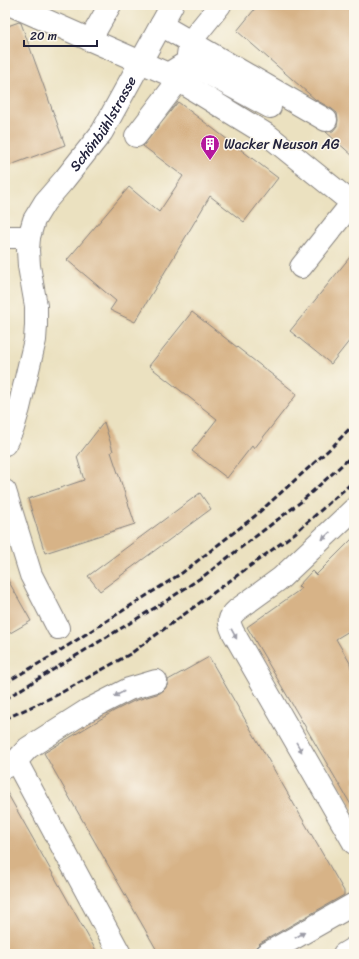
<svg xmlns="http://www.w3.org/2000/svg" width="359" height="959" viewBox="0 0 359 959" font-family="Sriracha,sans-serif">
<style>
.building{fill:#d7b387}
.lines{fill:none;stroke-linecap:round;stroke-linejoin:round}
.minor-casing{stroke:#86827e;stroke-width:24}
.minor{stroke:#fff;stroke-width:22}
.rail{stroke:#22223b;stroke-width:3;stroke-dasharray:6 3;stroke-linecap:butt}
.oneway{fill:#9c9ca7}
.labels{text-anchor:middle;stroke-width:3;stroke-linejoin:round;paint-order:stroke}
.street-label{font-size:14px;fill:#22223b;stroke:#fbf7ec}
.poi-label{font-size:14px;fill:#22223b;stroke:#fbf7ec;text-anchor:start}
</style>
<rect width="100%" height="100%" fill="#fbf7ec"/>
<filter id="ink" filterUnits="userSpaceOnUse"><feTurbulence type="fractalNoise" baseFrequency=".025" numOctaves="2"/><feDisplacementMap in="SourceGraphic" scale="8" xChannelSelector="R" yChannelSelector="G"/><feConvolveMatrix kernelMatrix="1 2 1 2 8 2 1 2 1" color-interpolation-filters="sRGB"/></filter>
<filter id="wash" filterUnits="userSpaceOnUse"><feTurbulence type="fractalNoise" baseFrequency=".012" numOctaves="4" result="noise"/><feDisplacementMap in="SourceGraphic" scale="16" xChannelSelector="R" yChannelSelector="G"/><feGaussianBlur stdDeviation="0.9" result="paint"/><feColorMatrix in="noise" values="0 0 0 0 0 0 0 0 0 0 0 0 0 0 0 0 0 1.4 0 .05"/><feComposite in="paint" operator="in"/></filter>
<g filter="url(#wash)">
<rect width="100%" height="100%" fill="#ebe1c0"/>
<g id="blocks">
<g class="building">
<path d="M258 5H354V157L326 132 333 131 337 126 338 120 337 113 332 109 316 100 237 31Z"/>
<path d="M19 22 21 23 65 145 5 167V27Z"/>
<path d="M178 102 278 178 244 222 210 196 135 322 110 310 116 301 67 260 129 187 159 212 183 176 143 146Z"/>
<path d="M354 252V335L331 364 290 331Z"/>
<path d="M192 312 297 394 254 449 252 446 227 478 192 451 217 419 149 366Z"/>
<path d="M104 422 113 451 111 452 135 524 45 553 28 499 84 480 77 457Z"/>
<path d="M200 493 211 509 100 591 88 576Z"/>
<path d="M354 537V628L336 639 350 663 351 668 354 672V810L247 627 301 589 298 586 312 571 316 575Z"/>
<path d="M5 575 31 621 5 636Z"/>
<path d="M209 657 344 891V895L260 943 255 948 254 954H159L44 753 114 711 134 701 160 693 165 689 168 684V680Z"/>
<path d="M5 789 98 954H5Z"/>
</g>
</g>
</g>
<g filter="url(#ink)">
<use href="#blocks" fill-opacity="0" stroke="#86827e" stroke-width="1"/>
<g class="lines">
<g class="minor-casing">
<g id="minor">
<path d="M11 5 168 74 269 136 352 203 301 267"/>
<path d="M161 25 326 120"/>
<path d="M90 40 110 5"/>
<path d="M188 55 190 42 220 5"/>
<path d="M168 74 187 62 270 107"/>
<path d="M136 136 178 81"/>
<path d="M5 237H29"/>
<path id="s1" d="M5 444 13 428 19 408 35 340 36 325V306L29 266 28 250 29 237 34 220 45 202 64 180 102 132 172 5"/>
<path d="M5 491 31 575 58 628"/>
<path d="M354 509 281 578 237 610C228 618 228 621 233 632L354 843"/>
<path d="M16 761 120 954"/>
<path d="M5 767 16 761 28 748 86 711 129 689 156 681"/>
<path d="M266 954 354 904"/>
<path d="M344 954 354 948"/>
</g>
</g>
<use href="#minor" class="minor"/>
<g class="rail">
<path d="M5 683 50 657 182 573 255 516 334 445 354 424"/>
<path d="M5 699 166 601 205 575 302 501 354 454"/>
<path d="M5 719 57 695 130 654 295 533 354 481"/>
</g>
</g>
<defs><path id="oneway-solid" d="M-6-.8H1V-3.2L6.5 0L1 3.2V.8H-6Z"/></defs>
<g class="oneway">
<use href="#oneway-solid" transform="translate(326 536) rotate(137)"/>
<use href="#oneway-solid" transform="translate(234 634) rotate(61)"/>
<use href="#oneway-solid" transform="translate(119 694) rotate(153)"/>
<use href="#oneway-solid" transform="translate(299 747) rotate(60)"/>
<use href="#oneway-solid" transform="translate(300 935) rotate(-30)"/>
</g>
</g>
<defs>
<g id="building-pin" transform="scale(1)"><path d="M0 17L-7.5 6A9.5 9.5 0 1 1 7.5 6Z" fill="#b5179e" stroke="#fbf7ec"/><path d="M-4-6H4V6H1V3H-1V6H-4ZM-2.5-4.3h1.7v1.8h-1.7ZM.8-4.3h1.7v1.8H.8ZM-2.5-1h1.7V.8h-1.7ZM.8-1h1.7V.8H.8Z" fill="#fff"/></g>
</defs>
<g fill-rule="evenodd">
<use href="#building-pin" x="210" y="144"/>
</g>
<g class="labels">
<g class="street-label">
<text dy="5" stroke="none"><textPath href="#s1" startOffset="349">Schönbühlstrasse</textPath></text>
</g>
<g class="poi-label">
<text x="224" y="149">Wacker Neuson AG</text>
</g>
</g>
<rect width="359" height="959" fill="none" stroke="#fbf7ec" stroke-width="20"/>
<path d="M24 40v6h73v-6" fill="none" stroke="#22223b" stroke-width="2"/>
<text x="30" y="40" font-size="12" fill="#22223b" stroke="#fbf7ec" stroke-width="3" paint-order="stroke">20 m</text>
</svg>
